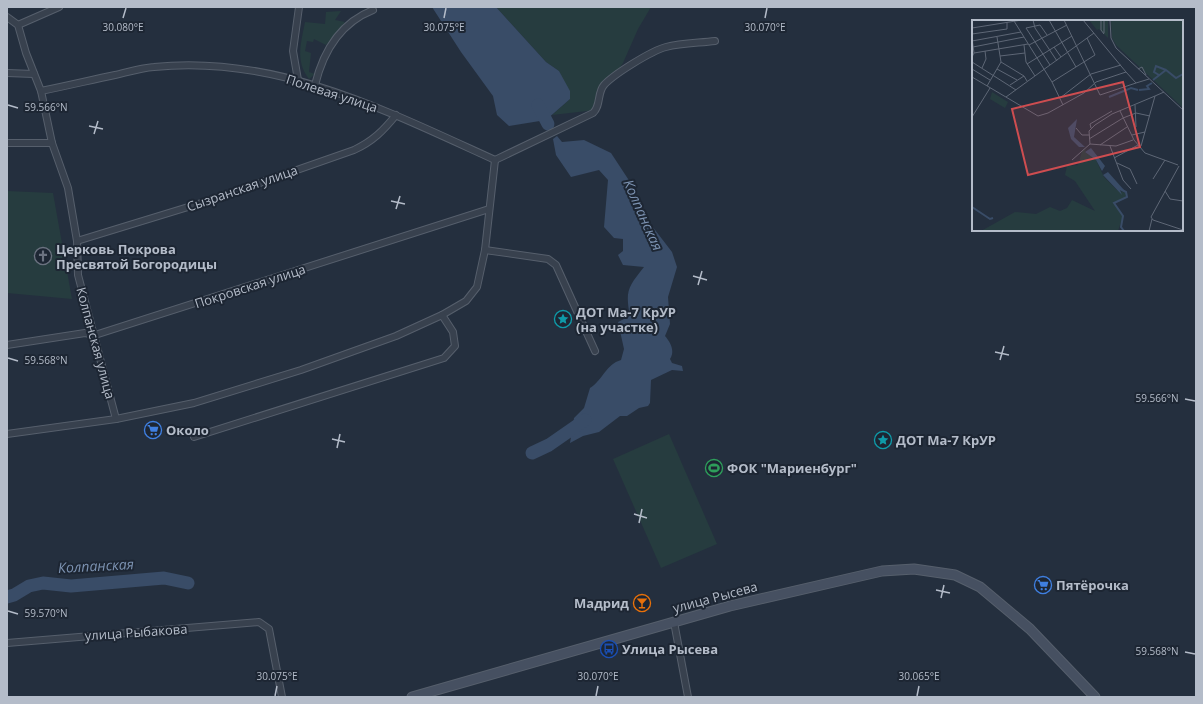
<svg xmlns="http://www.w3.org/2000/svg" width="1203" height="704" viewBox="0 0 1203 704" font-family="'Open Sans',sans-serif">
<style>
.green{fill:#263c3f}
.water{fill:#394c67}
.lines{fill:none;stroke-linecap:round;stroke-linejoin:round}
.river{stroke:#394c67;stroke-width:13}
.street-casing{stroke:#565f6c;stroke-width:8}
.secondary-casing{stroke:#565f6c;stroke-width:11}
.street{stroke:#38414e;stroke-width:6}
.secondary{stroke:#465061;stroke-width:9}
.ticks{fill:none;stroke:#b4bcc9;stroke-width:1.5}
.labels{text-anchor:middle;stroke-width:4;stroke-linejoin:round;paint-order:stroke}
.street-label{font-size:13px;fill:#b4bcc9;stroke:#1d2633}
.poi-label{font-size:13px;font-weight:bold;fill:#b4bcc9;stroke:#1d2633;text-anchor:start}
.water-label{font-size:14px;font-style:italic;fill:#7c92b1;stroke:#1d2633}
.inset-river{fill:none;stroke:#394c67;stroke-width:2}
.inset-road{fill:none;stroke:#5e6776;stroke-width:1}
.view{fill:#ce4d50;fill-opacity:0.15;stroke:#ce4d50;stroke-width:2}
.inset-edge{fill:none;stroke:#b4bcc9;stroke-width:2}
.ticks-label{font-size:10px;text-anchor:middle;fill:#b4bcc9;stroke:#1d2633;stroke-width:4;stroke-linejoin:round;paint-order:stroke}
</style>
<rect width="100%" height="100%" fill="#242f3e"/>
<g class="green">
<path d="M496 7H651L638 29 623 63 616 73 602 87 596 110 552 115 570 99 559 71 546 62Z"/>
<path d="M341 11 335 20 345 22 326 45 314 39 313 42 307 41 305 51 311 53 309 72 315 74 309 79C295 61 301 43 305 22L325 24 326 12Z"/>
<path d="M7 191 53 193 72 299 7 293Z"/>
<path d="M669 434 717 544 661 568 613 459Z"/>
</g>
<g class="water">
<path d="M432 7H496L546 62 559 71 570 91V99L546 120 509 126 497 115 493 96 461 52Z"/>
<path d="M557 136 562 142 584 140 611 153 632 185 642 213 672 252 677 267 668 297 670 324 665 336C671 343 675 351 670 359L672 363 682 366 683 371 672 370 651 380 650 403 648 406 639 408 627 416H620L599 432 583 436 570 443 574 418 584 408 590 388C603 380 606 364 621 360L624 349 618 322 630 316C625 291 628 287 644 267L623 265 618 255 623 251V239L614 238 604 227 608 180 599 170 571 177 556 155 553 139Z"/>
</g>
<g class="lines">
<g class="river">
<path d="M538 105 548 124"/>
<path d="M532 453 549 445 585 420"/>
<path d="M7 597 14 595 29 586 43 583 71 586 164 578 188 583"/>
</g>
<g class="street-casing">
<g id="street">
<path d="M7 17 18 25 26 53 41 91 52 143 68 188 77 241 78 275 116 419"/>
<path d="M18 25 59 7"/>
<path d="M7 73 34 74"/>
<path d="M298 80 293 51 299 7"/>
<path d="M315 85C323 52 340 23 373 10"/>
<path d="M41 91C66 86 91 80 115 75 128 72 141 68 154 67 276 54 387 111 495 160"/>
<path d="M7 143H52"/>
<path d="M495 160 593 113C601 106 597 93 604 85 614 74 651 51 666 47 681 43 699 43 715 41"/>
<path d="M77 241 211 200 354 150C373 141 383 131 396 115"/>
<path d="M485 250 548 259 556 265 595 351"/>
<path d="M7 345 85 333 95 335 489 209"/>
<path d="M7 434 116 419 194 403 301 370 396 336 442 315 466 301 477 287 485 250 495 160"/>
<path d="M194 437 444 358 455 346 453 332 442 315"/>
<path d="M674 622 688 697"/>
<path d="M7 643 259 622 269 629 282 697"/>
</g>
</g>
<g class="secondary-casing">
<path id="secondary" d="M412 697 730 606 882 571 914 569 955 575 980 587 1030 629 1095 697"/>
</g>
<use href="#street" class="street"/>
<use href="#secondary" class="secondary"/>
</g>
<path class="ticks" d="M123 18 126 8M444 18 446 8M765 18 767 8M8 105 18 108M89 126 103 129M94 134 98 121M391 201 405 204M396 209 400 196M693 276 707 280M698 285 702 271M995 352 1009 355M8 358 18 361M1000 360 1004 346M1185 399 1195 401M332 439 345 442M337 448 340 434M634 514 647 518M639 523 642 509M936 590 950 593M941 598 944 585M8 611 18 614M1185 652 1195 654M275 696 277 686M596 696 598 686M917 696 919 686"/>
<defs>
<g id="church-ring" transform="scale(0.9)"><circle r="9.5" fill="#1d2633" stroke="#6b7280" stroke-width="1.5"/><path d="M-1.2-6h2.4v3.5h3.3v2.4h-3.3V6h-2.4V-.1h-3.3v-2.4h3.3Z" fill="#6b7280"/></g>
<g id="sight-ring" transform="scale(0.9)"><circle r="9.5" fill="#1d2633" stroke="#0f9aa8" stroke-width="1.5"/><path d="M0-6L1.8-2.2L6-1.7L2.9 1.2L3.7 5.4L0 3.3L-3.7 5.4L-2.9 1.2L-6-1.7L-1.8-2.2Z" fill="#0f9aa8"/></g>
<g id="supermarket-ring" transform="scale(0.9)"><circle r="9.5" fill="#1d2633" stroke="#3f7fe0" stroke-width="1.5"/><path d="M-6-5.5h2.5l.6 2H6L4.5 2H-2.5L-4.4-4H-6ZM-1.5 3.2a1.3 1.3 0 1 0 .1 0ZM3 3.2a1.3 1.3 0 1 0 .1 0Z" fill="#3f7fe0"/></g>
<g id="stadium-ring" transform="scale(0.9)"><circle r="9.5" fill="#1d2633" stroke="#2e9e5b" stroke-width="1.5"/><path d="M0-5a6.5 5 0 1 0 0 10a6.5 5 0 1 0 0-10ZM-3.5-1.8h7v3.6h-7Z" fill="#2e9e5b"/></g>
<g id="bar-ring" transform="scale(0.9)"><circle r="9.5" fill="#1d2633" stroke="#e8710a" stroke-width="1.5"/><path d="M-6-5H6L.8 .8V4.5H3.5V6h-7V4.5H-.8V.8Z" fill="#e8710a"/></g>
<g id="bus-ring" transform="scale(0.9)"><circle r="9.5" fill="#1d2633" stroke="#1a4fb4" stroke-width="1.5"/><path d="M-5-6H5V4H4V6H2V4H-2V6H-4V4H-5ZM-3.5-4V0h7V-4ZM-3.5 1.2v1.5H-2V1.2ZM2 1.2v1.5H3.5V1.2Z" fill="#1a4fb4"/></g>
</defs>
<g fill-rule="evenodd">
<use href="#church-ring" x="43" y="256"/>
<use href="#sight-ring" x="563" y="319"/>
<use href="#supermarket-ring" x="153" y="430"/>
<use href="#sight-ring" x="883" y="440"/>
<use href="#stadium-ring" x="714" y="468"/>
<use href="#supermarket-ring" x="1043" y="585"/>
<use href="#bar-ring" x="642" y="603"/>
<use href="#bus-ring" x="609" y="649"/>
</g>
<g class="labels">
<g class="street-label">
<text transform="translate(332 93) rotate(18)" y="5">Полевая улица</text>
<text transform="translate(242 188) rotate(-19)" y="5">Сызранская улица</text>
<text transform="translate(250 286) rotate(-18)" y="5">Покровская улица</text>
<text transform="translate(96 343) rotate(75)" y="5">Колпанская улица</text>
<text transform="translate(715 597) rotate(-15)" y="5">улица Рысева</text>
<text transform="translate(136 632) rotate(-4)" y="5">улица Рыбакова</text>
</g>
<g class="poi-label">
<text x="56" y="254">Церковь Покрова<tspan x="56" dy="15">Пресвятой Богородицы</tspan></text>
<text x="576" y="317">ДОТ Ма-7 КрУР<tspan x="576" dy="15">(на участке)</tspan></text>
<text x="166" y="435">Около</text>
<text x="896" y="445">ДОТ Ма-7 КрУР</text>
<text x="727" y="473">ФОК "Мариенбург"</text>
<text x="1056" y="590">Пятёрочка</text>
<text x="629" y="608" text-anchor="end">Мадрид</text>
<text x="622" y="654">Улица Рысева</text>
</g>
<g class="water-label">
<text transform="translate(643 215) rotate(66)" y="5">Колпанская</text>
<text transform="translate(96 566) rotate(-3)" y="5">Колпанская</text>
</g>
</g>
<g transform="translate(972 20)">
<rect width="211" height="211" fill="#242f3e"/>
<path d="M117 0H136V18L127 9 125 10ZM139 0H211V88L144 25 140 18ZM20 72 36 82 33 88 18 79ZM114 129 113 132 124 140 132 157 145 170 154 173 153 179 142 182 151 196 146 211H9L43 192 64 194 78 187 88 191 95 188 100 180 123 191 103 161 93 155 95 146 106 145 110 131Z" fill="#263c3f"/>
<path d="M105 99 102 117 113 127H107L99 119 96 108ZM119 128 133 146 130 151 124 140 113 132ZM136 152 152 170H148L150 175 131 155Z" fill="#394c67"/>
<path class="inset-river" d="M187 55 182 52 184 46 194 50M181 60 194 50 204 58 211 54M167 70 177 69 175 66 180 63M137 77 159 68 166 70M148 169 154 172 155 177 142 183 151 196 149 207 152 211M0 187 18 199 21 198"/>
<path class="inset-road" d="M61 0 63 8 85 41M77 0 104 47M92 0 128 75 164 63M111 0 154 52M129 0V10L132 14M132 0V13M138 0 139 18 144 28 211 90M42 1 80 62 91 85M0 8 50 0M0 14 35 9V2M75 15 68 5 54 8 78 45M0 18 2 33 0 37M0 21 49 12M52 25 54 42 63 56M57 25 95 5M1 27 52 17M82 27 89 37M2 33 56 24M28 36 53 33M0 42 44 70M29 42 52 56 55 61M55 44 100 16M10 48 14 39 13 31M0 49 18 60M25 49 45 60M166 49 170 47 174 55M0 57 66 96 76 93 112 73 124 62 154 52 164 63 177 59M80 62 123 35 115 18M38 65 52 56M15 66 29 42 25 17M34 77 122 13M88 78 119 54 149 45M163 85 164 107M148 91 162 120 173 133 206 145M0 97 18 68M104 108 110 115H117M119 108 118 104 140 91M160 115 173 112M117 119 151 98 164 93 178 96M118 124 117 111 123 105 140 94 183 76M118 124 144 126 161 120M128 125 155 107M138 126 151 160 159 169M169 126 183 76 192 72M142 138 166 125M100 140 118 124M145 143 158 149 165 164M207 146 179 197 181 200 211 210M181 159 193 140M193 171 198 179 211 181M177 211 180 199"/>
<path class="view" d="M151 62 168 127 56 155 40 89Z"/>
<rect width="211" height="211" class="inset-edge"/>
</g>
<g class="ticks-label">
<text x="123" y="31">30.080°E</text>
<text x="444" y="31">30.075°E</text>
<text x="765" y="31">30.070°E</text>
<text x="46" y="111">59.566°N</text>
<text x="46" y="364">59.568°N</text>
<text x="1157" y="402">59.566°N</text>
<text x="46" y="617">59.570°N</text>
<text x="1157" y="655">59.568°N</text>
<text x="277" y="680">30.075°E</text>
<text x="598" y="680">30.070°E</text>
<text x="919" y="680">30.065°E</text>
</g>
<rect width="1203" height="704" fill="none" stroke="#b4bcc9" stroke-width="16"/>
</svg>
